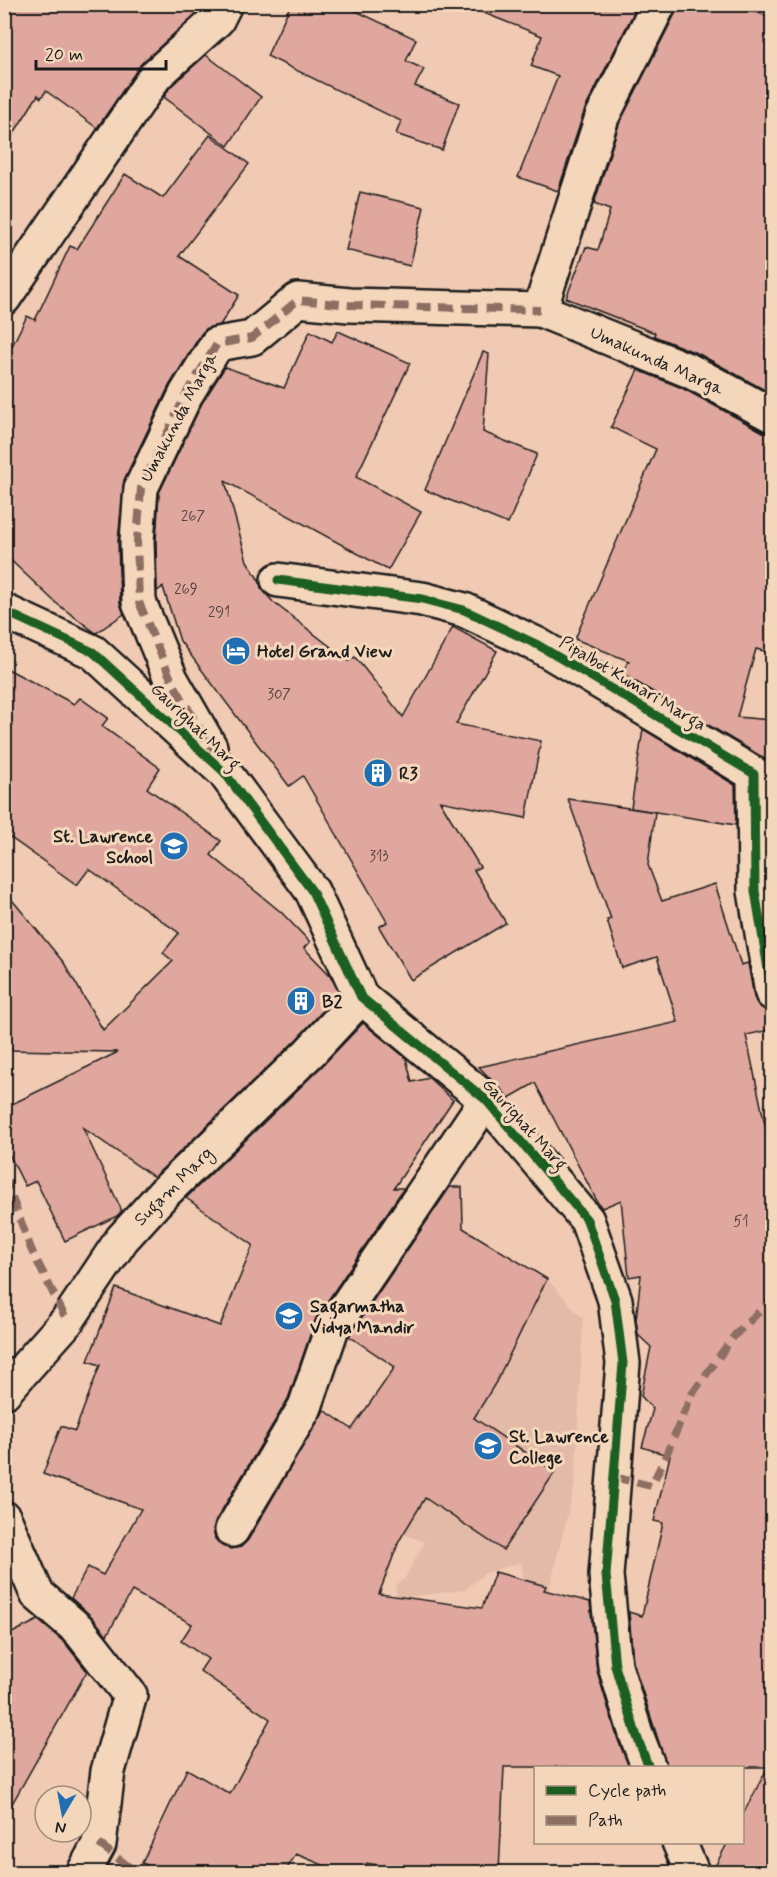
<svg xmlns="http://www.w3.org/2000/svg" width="777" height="1877" viewBox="0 0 777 1877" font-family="Mynerve,sans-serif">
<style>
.built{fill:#e3b9a7}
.building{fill:#dfa79e;stroke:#1c1c1c;stroke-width:1.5}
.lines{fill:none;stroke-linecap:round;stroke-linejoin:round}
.minor-casing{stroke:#1c1c1c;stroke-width:38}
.minor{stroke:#f4d6ba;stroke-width:33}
.quiet{stroke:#8d6e63;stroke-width:8;stroke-dasharray:15 8;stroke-linecap:butt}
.cycleway-casing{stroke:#f4d6ba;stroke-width:13}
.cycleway{stroke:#1b5e20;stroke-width:9}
.labels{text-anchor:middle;stroke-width:6;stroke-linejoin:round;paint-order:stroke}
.number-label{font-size:15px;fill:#4d3f3c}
.street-label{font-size:18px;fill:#1c1c1c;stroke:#f4d6ba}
.poi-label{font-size:18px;font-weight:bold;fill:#1c1c1c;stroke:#f4d6ba;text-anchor:start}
</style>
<rect width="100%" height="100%" fill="#f0cab3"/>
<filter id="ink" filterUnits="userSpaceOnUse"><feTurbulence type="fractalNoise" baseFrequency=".0167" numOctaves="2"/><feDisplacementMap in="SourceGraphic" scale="12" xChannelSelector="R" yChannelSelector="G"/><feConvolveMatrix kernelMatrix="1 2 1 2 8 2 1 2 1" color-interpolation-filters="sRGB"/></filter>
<g filter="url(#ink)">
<path class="built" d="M496 1247 547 1279 583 1319 575 1483 551 1582 534 1633 521 1562 485 1573 465 1590 396 1598V1585L405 1578 425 1542 374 1523 460 1339Z"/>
<g class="building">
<path d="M4 4H204L202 8 141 64 97 128 46 91 41 98 38 95 4 149Z"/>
<path d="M291 4H341L416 39 406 61 424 69 415 86 459 103 442 150 396 134 401 121 267 56Z"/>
<path d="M469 4H638L585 109 558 191 518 177 558 76 531 66 542 36 469 7Z"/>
<path d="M677 4H734L772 18V394L699 354 654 336 655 333 566 298 586 247 598 250 610 210 594 204 619 124 676 12Z"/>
<path d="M206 55 261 97 228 146 164 97 170 87Z"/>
<path d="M210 135 249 164 179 256 239 295 220 325 207 328 201 334 169 386 124 480 118 542 120 603 124 614 96 633 56 603 4 554V362L27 316 35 320 70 246 77 249 125 174 163 198Z"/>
<path d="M360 192 424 207 410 266 346 250Z"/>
<path d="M310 331 332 342 338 331 410 363 356 477 421 512 388 570 225 481 247 561 260 582 261 588 273 602 349 661 355 657 403 717 453 627 497 651 456 724 541 741 526 818 440 801 480 867 474 870 506 923 411 980 379 927 387 922 303 776 289 786 180 641 163 587 157 591 156 541 159 493 202 403 225 367 284 388Z"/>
<path d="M483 352 489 354 483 432 537 454 508 524 425 490Z"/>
<path d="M638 370 682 388 763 432 772 434V653L756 649 737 717 772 720V773L770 764 764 758 621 673 629 661 575 639 656 449 611 427Z"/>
<path d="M4 667 74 704 80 698 108 718 102 726 160 768 147 788 221 841 211 855 281 912 310 942 304 948 330 975 339 993 296 1040 154 1177 83 1128 122 1211 117 1216 65 1241 36 1181 25 1186 4 1144V1108L118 1052 4 1050V890L64 963 103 1030 173 961 163 953 179 933 89 869 77 885 4 833Z"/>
<path d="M643 729 735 785 736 825 631 808Z"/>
<path d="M568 799 655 812 648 865 662 901 715 884 741 965 748 963 754 997 758 1005 765 1010 770 1030 746 1035 772 1158V1872H712L728 1842H742V1816L768 1767H667L633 1662 629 1612 642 1616 663 1523 654 1521 670 1456 642 1447 653 1409 641 1396 651 1347 638 1335 636 1320 641 1275 629 1277 621 1200 602 1208 598 1203 535 1083 509 1098 479 1067 678 1022 657 957 622 968 607 920 611 919Z"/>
<path d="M363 1023 406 1058 412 1082 429 1078 453 1100 394 1188H404L316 1318 288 1399 216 1520 213 1529 215 1539 222 1546 231 1549 241 1547 248 1540 324 1410 352 1429 395 1367 349 1336 450 1187H462L463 1228 547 1279 496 1382 474 1418 555 1472 503 1550 425 1498 399 1541 379 1594 482 1608 495 1572 546 1586 544 1590 590 1602 597 1671 618 1740 629 1767H504L499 1872H414L367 1863 365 1872H340L296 1854 285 1872H164L142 1863 187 1769 230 1794 270 1719 200 1671 208 1659 181 1641 192 1624 132 1591 107 1635 91 1616 71 1598 88 1567 103 1575 141 1509 43 1474 61 1426 75 1431 100 1365 88 1361 116 1288 220 1326 253 1245 186 1198 322 1066Z"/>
<path d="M38 1620 65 1643 87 1671 4 1818V1637Z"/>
</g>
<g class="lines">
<g class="minor-casing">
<g id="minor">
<path d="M659 4 602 117 540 310 690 371 772 415"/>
<path d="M4 298 156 75 217 20 225 4"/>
<path d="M278 580 422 599 464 610 538 645 754 774 755 891 772 993"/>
<path d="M4 611 93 652 224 772 312 891 361 997 486 1100 587 1220 615 1300 623 1363 606 1575 615 1666 636 1734 649 1768"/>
<path d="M210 747 171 679 139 602 137 541 141 488 186 394 217 344 252 338 298 300 349 305 540 310"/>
<path d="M4 1392 67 1321 122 1239 163 1194 309 1053 361 997"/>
<path d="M4 1518 37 1594 79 1630 130 1695 108 1771 99 1844 84 1872"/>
<path d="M232 1530 305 1407 332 1328 486 1100"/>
<path d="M679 1842 692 1872"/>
</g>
</g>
<use href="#minor" class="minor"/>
<g class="quiet">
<path d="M217 759 171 679 139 602 137 541 141 488 186 394 217 344 252 338 298 300 349 305 540 310"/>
<path d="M4 1176 31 1249 67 1321"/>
<path d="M614 1477 651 1486 664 1460 692 1394 734 1336 772 1299"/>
<path d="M99 1844 136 1872"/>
</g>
<g class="cycleway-casing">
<g id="cycleway">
<path d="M278 580 422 599 464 610 538 645 754 774 755 891 772 993"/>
<path d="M4 611 93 652 224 772 312 891 361 997 486 1100 587 1220 615 1300 623 1363 606 1575 615 1666 636 1734 649 1768"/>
</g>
</g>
<use href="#cycleway" class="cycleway"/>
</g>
</g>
<defs>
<g id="hotel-disc" transform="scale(1.5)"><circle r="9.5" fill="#1f6fb2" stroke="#f4d6ba"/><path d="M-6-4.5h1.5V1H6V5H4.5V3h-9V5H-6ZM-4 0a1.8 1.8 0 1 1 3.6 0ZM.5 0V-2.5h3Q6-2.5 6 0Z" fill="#fff"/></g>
<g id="building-disc" transform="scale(1.5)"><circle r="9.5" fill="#1f6fb2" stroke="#f4d6ba"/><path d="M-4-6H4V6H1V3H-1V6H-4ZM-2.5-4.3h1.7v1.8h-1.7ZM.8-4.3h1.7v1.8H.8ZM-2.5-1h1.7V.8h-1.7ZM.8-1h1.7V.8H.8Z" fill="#fff"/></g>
<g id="school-disc" transform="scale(1.5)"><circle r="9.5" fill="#1f6fb2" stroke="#f4d6ba"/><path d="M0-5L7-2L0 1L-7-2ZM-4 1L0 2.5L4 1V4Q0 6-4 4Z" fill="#fff"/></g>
<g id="university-disc" transform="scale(1.5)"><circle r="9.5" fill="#1f6fb2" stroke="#f4d6ba"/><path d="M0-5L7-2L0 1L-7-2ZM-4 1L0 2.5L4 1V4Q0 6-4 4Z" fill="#fff"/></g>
</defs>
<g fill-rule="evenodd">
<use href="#hotel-disc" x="236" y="651"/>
<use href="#building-disc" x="378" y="773"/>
<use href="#school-disc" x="174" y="846"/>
<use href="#building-disc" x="301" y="1001"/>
<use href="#school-disc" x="289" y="1316"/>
<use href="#university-disc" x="488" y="1446"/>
</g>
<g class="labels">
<g class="number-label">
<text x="193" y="521">267</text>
<text x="186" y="594">269</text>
<text x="219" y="617">291</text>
<text x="279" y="699">307</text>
<text x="379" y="861">313</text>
<text x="741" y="1226">51</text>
</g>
<g class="street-label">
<text transform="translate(657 360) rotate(24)" y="6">Umakunda Marga</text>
<text transform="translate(178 417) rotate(-62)" y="6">Umakunda Marga</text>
<text transform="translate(633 683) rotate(31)" y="6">Pipalbot Kumari Marga</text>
<text transform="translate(196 726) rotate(44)" y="6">Gaurighat Marg</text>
<text transform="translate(525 1124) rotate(48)" y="6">Gaurighat Marg</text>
<text transform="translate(173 1186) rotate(-45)" y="6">Sugam Marg</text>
</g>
<g class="poi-label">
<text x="257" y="657">Hotel Grand View</text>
<text x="399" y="779">R3</text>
<text x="153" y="842" text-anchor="end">St. Lawrence<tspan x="153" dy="21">School</tspan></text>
<text x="322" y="1007">B2</text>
<text x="310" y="1312">Sagarmatha<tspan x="310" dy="21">Vidya Mandir</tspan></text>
<text x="509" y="1442">St. Lawrence<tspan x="509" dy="21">College</tspan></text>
</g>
</g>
<rect width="777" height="1877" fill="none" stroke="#f4d6ba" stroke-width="24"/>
<rect x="12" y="12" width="753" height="1853" fill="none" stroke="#1c1c1c" stroke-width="2" filter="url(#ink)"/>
<rect x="534" y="1766" width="210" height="78" fill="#f4d6ba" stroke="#9e8c7b" stroke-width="1.5"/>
<rect x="546" y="1786" width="30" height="9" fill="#1b5e20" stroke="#9e8c7b" stroke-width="1.5"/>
<text x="588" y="1796" font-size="18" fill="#1c1c1c">Cycle path</text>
<rect x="546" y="1816" width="30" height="9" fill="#8d6e63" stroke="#9e8c7b" stroke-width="1.5"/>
<text x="588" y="1826" font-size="18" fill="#1c1c1c">Path</text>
<g transform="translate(63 1814) rotate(190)"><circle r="28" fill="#f4d6ba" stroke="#9e8c7b" stroke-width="1.5"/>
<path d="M0-4.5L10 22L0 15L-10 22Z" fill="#1f6fb2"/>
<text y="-9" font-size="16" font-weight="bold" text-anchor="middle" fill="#1c1c1c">N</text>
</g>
<path d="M36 60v9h130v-9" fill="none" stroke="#1c1c1c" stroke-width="3"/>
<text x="45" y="60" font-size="18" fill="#1c1c1c" stroke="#f4d6ba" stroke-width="4.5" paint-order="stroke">20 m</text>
</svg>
